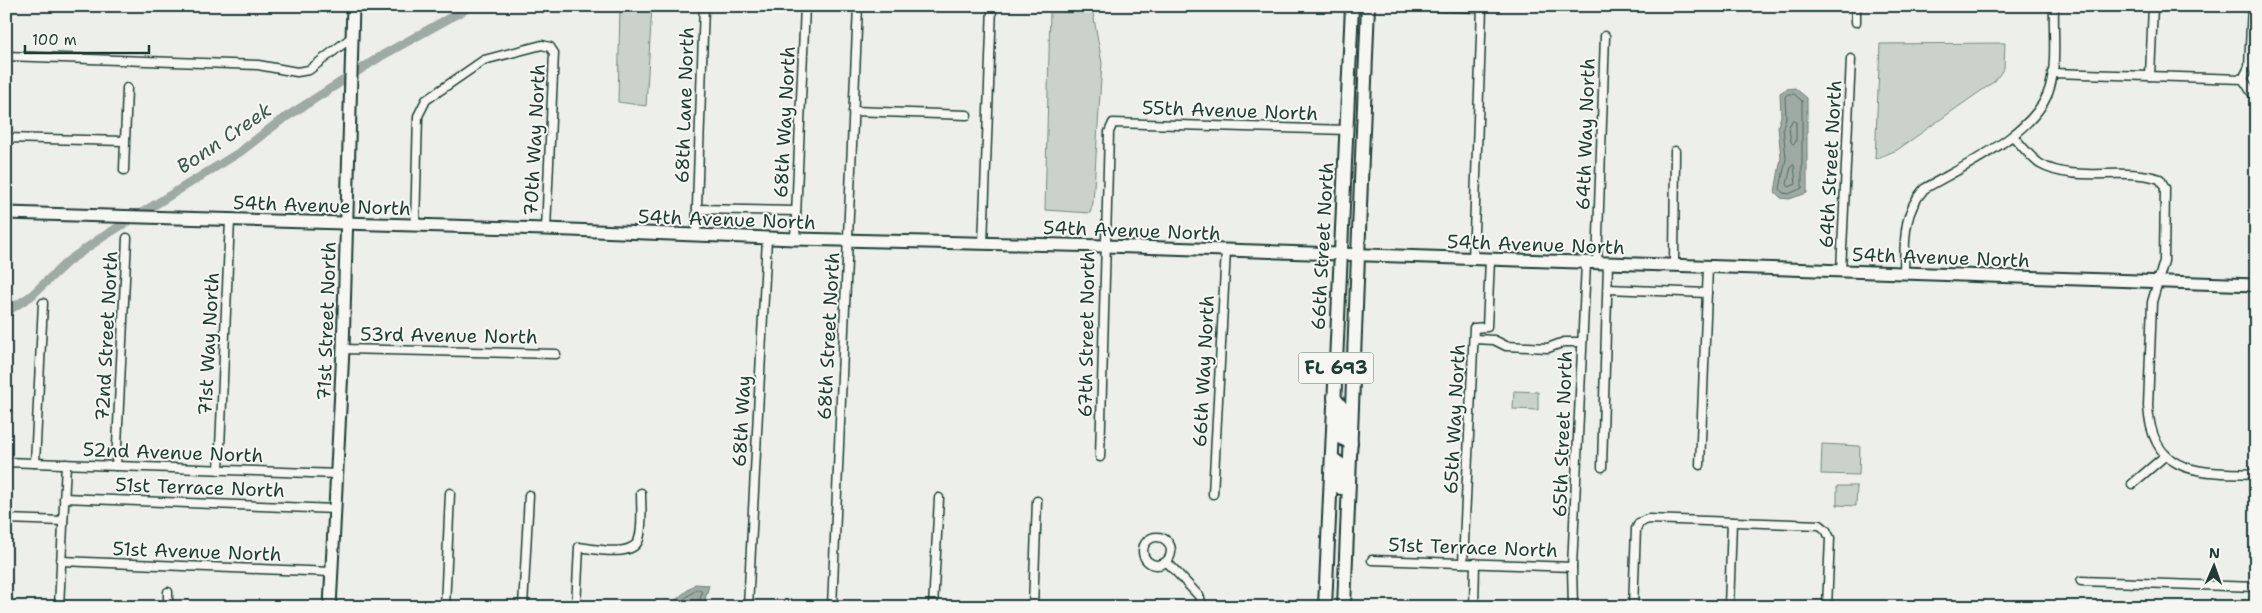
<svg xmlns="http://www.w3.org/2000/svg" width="2262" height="613" viewBox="0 0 2262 613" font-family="'Shantell Sans',sans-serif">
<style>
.green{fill:#cbd2cc;stroke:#758880}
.water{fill:#9faaa4;stroke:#6c7e77}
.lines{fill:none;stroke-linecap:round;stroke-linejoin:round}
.shore{stroke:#526961;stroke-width:1}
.canal{stroke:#9faaa4;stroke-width:9}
.street-casing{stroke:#1f3d34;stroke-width:11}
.secondary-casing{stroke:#1f3d34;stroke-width:15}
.primary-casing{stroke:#1f3d34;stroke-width:16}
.street{stroke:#f6f6f2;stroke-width:8}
.secondary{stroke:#f6f6f2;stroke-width:11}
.primary{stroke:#f6f6f2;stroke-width:12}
.labels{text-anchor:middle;stroke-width:4;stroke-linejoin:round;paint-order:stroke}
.shield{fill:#f6f6f2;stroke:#60746d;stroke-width:1}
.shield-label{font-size:18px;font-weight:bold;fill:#1f3d34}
.street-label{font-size:19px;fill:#1f3d34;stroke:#f6f6f2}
.water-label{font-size:20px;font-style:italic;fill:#3f5850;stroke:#f6f6f2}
</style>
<rect width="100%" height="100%" fill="#edefea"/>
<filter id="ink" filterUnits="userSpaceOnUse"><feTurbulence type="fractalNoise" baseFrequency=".02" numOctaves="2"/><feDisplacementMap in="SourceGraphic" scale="10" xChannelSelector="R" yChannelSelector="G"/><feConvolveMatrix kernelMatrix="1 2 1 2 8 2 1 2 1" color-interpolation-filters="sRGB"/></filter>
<g filter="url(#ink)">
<g class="green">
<path d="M620 6H652L646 106 618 102Z"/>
<path d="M1050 12 1093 13 1102 63 1093 203 1090 213 1045 210Z"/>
<path d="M2005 43 2004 68 1995 81 1897 150 1875 159 1880 44Z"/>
<path d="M1514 391 1538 392V410L1513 409Z"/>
<path d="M1822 444 1860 446 1859 475 1821 474Z"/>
<path d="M1837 486H1857L1856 506 1837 505Z"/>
</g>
<g class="water">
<path d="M1795 88 1807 98V193L1789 199 1781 198 1775 192 1781 158 1778 126 1781 116 1780 93 1786 89Z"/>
<path d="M695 584 709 585 703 607H603L673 602Z"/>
</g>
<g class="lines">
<g class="shore">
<path d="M1788 94H1794L1802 101V188L1789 194 1783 193 1780 189 1786 158 1783 127 1786 117 1785 97Z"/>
<path d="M1793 120 1796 122V142L1793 144 1791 142 1789 127Z"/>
<path d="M1794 165 1796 184 1789 187 1787 184 1791 167Z"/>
<path d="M674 607 697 589 702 592 698 607"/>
</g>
<path class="canal" d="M6 312 31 296 67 262 101 238 240 152 280 121 383 55 471 6"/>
<g class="street-casing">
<g id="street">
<path d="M1419 6 1482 8 1473 260"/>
<path d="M1856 6V22"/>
<path d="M6 56 258 65 297 72 309 70 352 37"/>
<path d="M2052 73 2243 79 2256 99"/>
<path d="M2150 76 2153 6"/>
<path d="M2243 79 2249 67 2252 6"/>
<path d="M853 111 967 115"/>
<path d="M2013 136C2021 145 2030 157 2040 164 2076 184 2122 166 2160 179L2165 188 2164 261 2152 302 2148 406C2152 477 2200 472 2256 474"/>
<path d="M6 138 124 141"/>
<path d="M124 170 127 88"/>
<path d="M697 209 796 211"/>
<path d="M415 226 418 116 426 100 484 60 542 45 550 47 554 53 546 229"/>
<path d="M696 235 704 6"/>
<path d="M795 239 805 6"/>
<path d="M983 244 992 6"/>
<path d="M1597 264 1605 36"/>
<path d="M1674 266 1675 151"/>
<path d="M1841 271 1851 59"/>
<path d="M1904 273C1905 242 1902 214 1924 189 1963 166 2038 133 2050 87 2057 62 2053 32 2054 6"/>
<path d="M1608 289 1707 293"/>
<path d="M1474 339 1494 340 1506 346 1548 348 1564 342H1582"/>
<path d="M343 349 556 354"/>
<path d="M1100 457 1109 132 1113 123 1347 130"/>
<path d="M6 462 338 474"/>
<path d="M35 463 43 303"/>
<path d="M1700 465 1708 267"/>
<path d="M116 466 127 238"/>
<path d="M1602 467 1608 264"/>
<path d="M219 470 230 220"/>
<path d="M2132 484 2166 455"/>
<path d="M1213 494 1226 250"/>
<path d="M64 498 335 509"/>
<path d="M6 519 63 521"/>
<circle cx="1157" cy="551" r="14"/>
<path d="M1372 560 1572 567"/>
<path d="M61 561 331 572"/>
<path d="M1167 562 1199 596 1203 607"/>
<path d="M1463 563 1474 328 1487 327 1490 260"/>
<path d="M2081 581 2256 587"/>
<path d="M59 607 66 464"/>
<path d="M168 607V592"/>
<path d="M445 607 450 493"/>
<path d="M523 607 529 495"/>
<path d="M576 607 579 547C594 549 633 558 639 539 643 526 641 506 641 493"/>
<path d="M748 607 767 238"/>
<path d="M832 607 858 6"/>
<path d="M933 607 939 498"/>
<path d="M1033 607 1037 501"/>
<path d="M1474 607 1475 563"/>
<path d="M1573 607 1572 567 1586 263"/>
<path d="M1633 607 1636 529 1639 523 1648 519 1820 525 1826 530 1830 538 1827 607"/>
<path d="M1729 607 1732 522"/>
</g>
</g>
<g class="secondary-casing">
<g id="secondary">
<path d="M6 213 546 229 795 239 1105 246 2256 285"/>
<path d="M330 607 343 349 353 6"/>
</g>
</g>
<g class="primary-casing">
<g id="primary">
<path d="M1334 397 1343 409V439L1351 443"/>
<path d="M1332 458 1340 464 1341 488"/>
<path d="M1325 607 1352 6"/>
<path d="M1344 607 1368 6"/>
</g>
</g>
<use href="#street" class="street"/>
<use href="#secondary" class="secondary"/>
<use href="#primary" class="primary"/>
</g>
</g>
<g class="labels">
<rect class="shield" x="1298.5" y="352.5" width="75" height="31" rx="4"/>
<g class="shield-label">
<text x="1336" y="374">FL 693</text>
</g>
<g class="street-label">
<text transform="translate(684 105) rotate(-88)" y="7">68th Lane North</text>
<text transform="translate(1230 110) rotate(2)" y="7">55th Avenue North</text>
<text transform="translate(784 122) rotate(-87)" y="7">68th Way North</text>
<text transform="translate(1585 134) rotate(-88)" y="7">64th Way North</text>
<text transform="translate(534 140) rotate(-87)" y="7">70th Way North</text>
<text transform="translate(1830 164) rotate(-87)" y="7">64th Street North</text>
<text transform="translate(322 205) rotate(2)" y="7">54th Avenue North</text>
<text transform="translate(727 219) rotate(2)" y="7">54th Avenue North</text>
<text transform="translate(1132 230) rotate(2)" y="7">54th Avenue North</text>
<text transform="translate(1536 244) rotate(2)" y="7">54th Avenue North</text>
<text transform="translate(1322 246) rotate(-87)" y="7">66th Street North</text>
<text transform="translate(1941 257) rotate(2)" y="7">54th Avenue North</text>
<text transform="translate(326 321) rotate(-88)" y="7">71st Street North</text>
<text transform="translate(1086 334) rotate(-89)" y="7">67th Street North</text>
<text transform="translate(449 335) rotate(1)" y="7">53rd Avenue North</text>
<text transform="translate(106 336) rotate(-87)" y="7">72nd Street North</text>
<text transform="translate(828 336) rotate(-87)" y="7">68th Street North</text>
<text transform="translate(208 344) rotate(-87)" y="7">71st Way North</text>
<text transform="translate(1203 371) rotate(-87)" y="7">66th Way North</text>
<text transform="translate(1454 419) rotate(-87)" y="7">65th Way North</text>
<text transform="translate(741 421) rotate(-87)" y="7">68th Way</text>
<text transform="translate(1562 434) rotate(-88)" y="7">65th Street North</text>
<text transform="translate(173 452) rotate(2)" y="7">52nd Avenue North</text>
<text transform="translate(200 487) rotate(2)" y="7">51st Terrace North</text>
<text transform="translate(1473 547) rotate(2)" y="7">51st Terrace North</text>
<text transform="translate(197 551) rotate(2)" y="7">51st Avenue North</text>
</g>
<g class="water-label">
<text transform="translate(224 138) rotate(-34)" y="7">Bonn Creek</text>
</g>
</g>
<rect width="2262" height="613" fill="none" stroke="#f6f6f2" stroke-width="25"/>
<rect x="12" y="12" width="2237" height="588" fill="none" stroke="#1f3d34" stroke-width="2" filter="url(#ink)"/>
<g transform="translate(2214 566) rotate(2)" stroke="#f6f6f2" stroke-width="4" paint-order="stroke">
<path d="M0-4L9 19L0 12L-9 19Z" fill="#1f3d34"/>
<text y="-8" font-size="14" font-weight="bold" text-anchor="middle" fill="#1f3d34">N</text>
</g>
<path d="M25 45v8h124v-8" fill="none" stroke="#1f3d34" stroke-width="2.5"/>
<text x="32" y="45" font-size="15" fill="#1f3d34" stroke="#f6f6f2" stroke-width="4" paint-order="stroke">100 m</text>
</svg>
